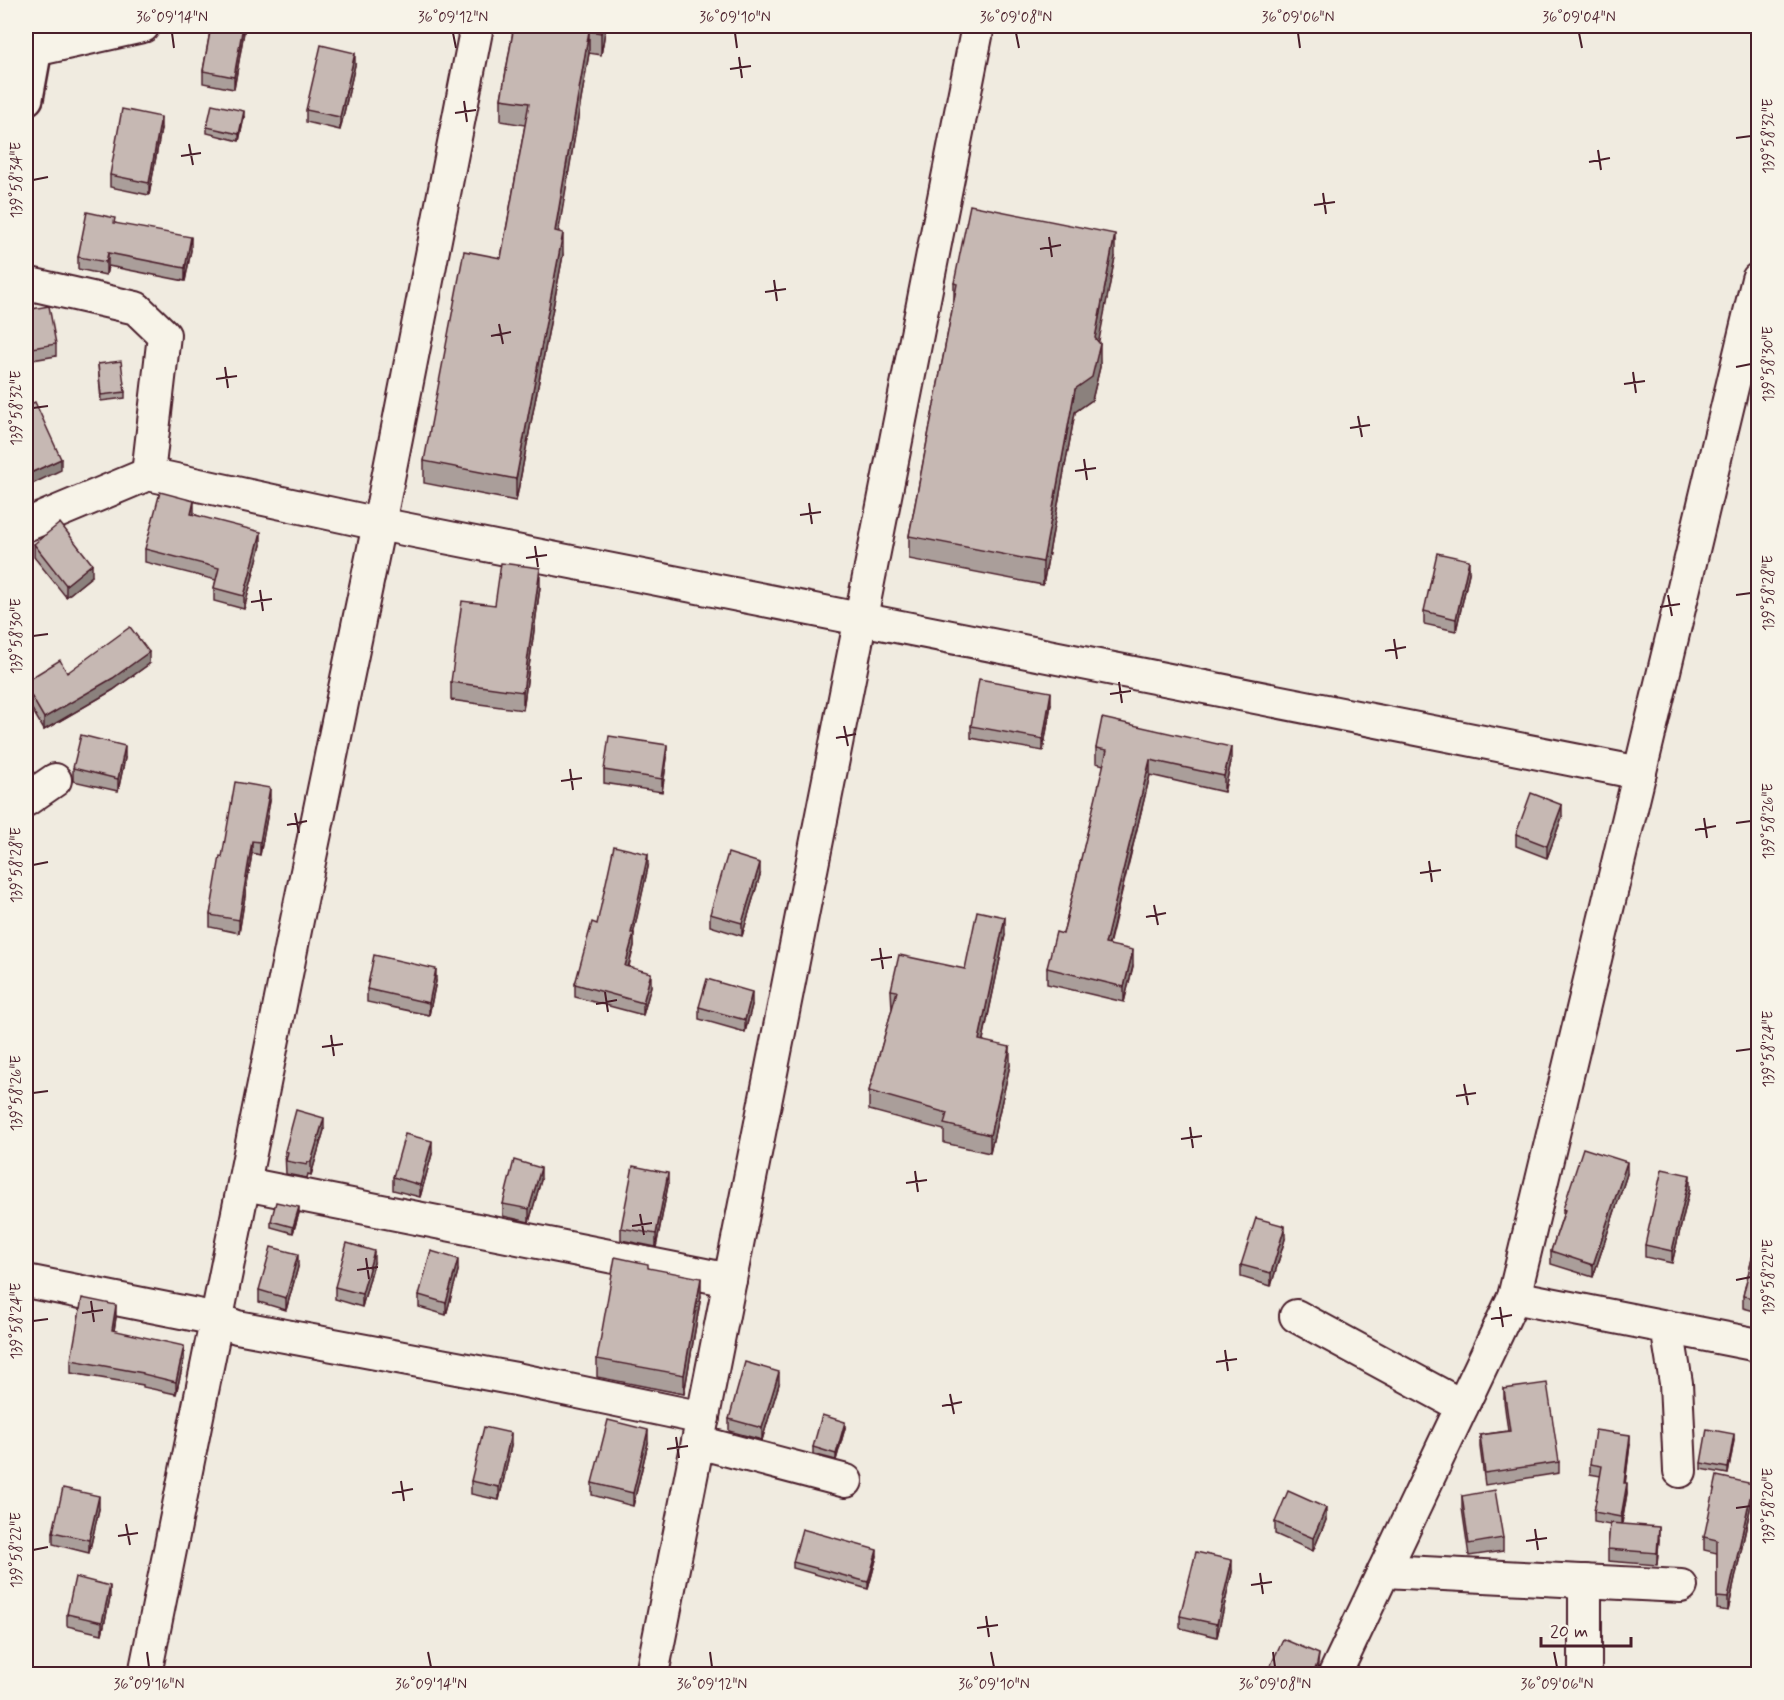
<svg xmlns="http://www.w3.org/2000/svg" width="1784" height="1700" viewBox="0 0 1784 1700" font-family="Mynerve,sans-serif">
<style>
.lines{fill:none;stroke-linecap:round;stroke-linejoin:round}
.minor-casing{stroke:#4a1f2b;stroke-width:36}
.major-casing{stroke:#4a1f2b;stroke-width:38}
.minor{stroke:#f7f3e8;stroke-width:32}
.major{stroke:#f7f3e8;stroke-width:33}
.wall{fill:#aa9e9a;stroke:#4a1f2b;stroke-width:1.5}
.shaded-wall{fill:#8b817d;stroke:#4a1f2b;stroke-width:1.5}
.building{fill:#c6b8b3;stroke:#4a1f2b;stroke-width:1.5}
.ticks{fill:none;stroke:#4a1f2b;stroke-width:2}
.neatline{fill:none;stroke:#4a1f2b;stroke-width:2}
.ticks-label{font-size:15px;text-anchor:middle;fill:#4a1f2b}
</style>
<rect width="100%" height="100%" fill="#f0ebe0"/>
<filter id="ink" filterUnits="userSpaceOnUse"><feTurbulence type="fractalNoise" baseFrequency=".0167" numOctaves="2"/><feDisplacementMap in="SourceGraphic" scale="12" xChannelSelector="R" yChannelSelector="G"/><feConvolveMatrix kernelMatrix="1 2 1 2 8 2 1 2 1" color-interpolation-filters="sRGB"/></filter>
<g filter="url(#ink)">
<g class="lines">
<g class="minor-casing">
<g id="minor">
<path d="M35 50 143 26"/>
<path d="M26 283 136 308 164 335 148 474"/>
<path d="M26 525 148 474 379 524 1640 773"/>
<path d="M26 800 55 780"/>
<path d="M245 1184 730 1280"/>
<path d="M26 1281 217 1319 237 1327 516 1379 703 1418"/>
<path d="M1514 1297 1758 1345"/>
<path d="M1296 1316 1462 1406"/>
<path d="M1667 1327 1676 1383 1680 1471"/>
<path d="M698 1442 846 1481"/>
<path d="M1384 1571 1681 1586"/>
<path d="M1585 1581V1674"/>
<path d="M145 1674 297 920 379 524 477 26"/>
<path d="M652 1674 978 26"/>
<path d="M1335 1674 1514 1297 1758 279"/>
</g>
</g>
<g class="major-casing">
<path id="major" d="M26 98 39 26"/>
</g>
<use href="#minor" class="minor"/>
<use href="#major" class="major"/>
</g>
<g class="wall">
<path d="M211 26H245L234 89 203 83V71Z"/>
<path d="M514 26H606L601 55 589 53 558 232 563 255 516 501 424 483V461L501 258 525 125 501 121V99Z"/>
<path d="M355 65 340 130 306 122V110Z"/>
<path d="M244 117 239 141 207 133V127Z"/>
<path d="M161 129 149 195 110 187V175Z"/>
<path d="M115 223 191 250 185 281 108 266 106 275 78 269V257Z"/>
<path d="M1115 257 1098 342 1100 367 1092 400 1075 412 1043 585 909 559V536L954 300V283Z"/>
<path d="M26 310 56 344V356L26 361Z"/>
<path d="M98 364 125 392V398L101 401Z"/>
<path d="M194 514 261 545 244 609 214 601V588L216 580 145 562V549Z"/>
<path d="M34 544 92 576 66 597 34 557Z"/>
<path d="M1469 573 1456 631 1424 624V611Z"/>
<path d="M540 587 523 710 451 700V682L495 605Z"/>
<path d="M149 664 113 690 44 730 26 699V681L67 673Z"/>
<path d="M1051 704 1043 751 971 738V726Z"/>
<path d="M1096 748 1231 762 1224 792 1150 775 1109 945 1133 966 1124 1002 1047 984V968L1063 934 1104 765 1096 763Z"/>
<path d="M125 758 118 791 73 781V768Z"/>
<path d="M667 758 662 792 604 783V770Z"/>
<path d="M270 801 260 855 252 853 239 933 210 927V915L222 857Z"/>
<path d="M1562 817 1547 858 1516 846V834Z"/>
<path d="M648 867 633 933 634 946 629 966 651 986 643 1015 575 997V984L597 924Z"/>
<path d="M760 875 742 936 710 926V914Z"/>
<path d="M1005 935 983 1040 1010 1065 990 1153 944 1143V1130L869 1110V1091L892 1009 891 990 965 969Z"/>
<path d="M436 981 429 1015 367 1002V989Z"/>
<path d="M752 1005 745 1032 699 1019V1007Z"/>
<path d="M324 1130 311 1175 308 1174 307 1178 286 1174 285 1151Z"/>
<path d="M432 1154 420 1197 393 1190V1177Z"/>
<path d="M1627 1174 1593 1277 1551 1264V1251L1563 1215V1209Z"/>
<path d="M541 1180 529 1222 503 1216V1204Z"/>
<path d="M668 1185 656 1247 621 1240V1228Z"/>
<path d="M1690 1188 1672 1263 1645 1257V1245Z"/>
<path d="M299 1213 293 1233 271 1227V1221Z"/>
<path d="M1758 1234V1312L1743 1308V1296Z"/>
<path d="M1285 1239 1271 1286 1241 1277V1265Z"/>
<path d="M374 1263 362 1307 335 1299V1287Z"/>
<path d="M298 1267 286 1310 259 1302V1290Z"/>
<path d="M648 1268 701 1296 684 1394 597 1377V1359Z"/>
<path d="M458 1271 446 1315 419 1307V1295Z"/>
<path d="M116 1317 114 1331 184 1359 176 1394 143 1387V1385L71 1373V1360Z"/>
<path d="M779 1384 762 1440 729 1431V1419Z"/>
<path d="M1504 1389 1559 1462V1473L1485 1485 1480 1447V1435L1508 1431 1504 1401Z"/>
<path d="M845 1428 836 1460 813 1454V1447Z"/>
<path d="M1734 1440 1728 1474 1701 1469V1463Z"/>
<path d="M648 1443 633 1506 592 1495V1483Z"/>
<path d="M1630 1444 1625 1483 1627 1493 1622 1524 1659 1539 1657 1565 1608 1561V1549L1610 1525 1594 1522V1512L1601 1476 1590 1474V1464Z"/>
<path d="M511 1446 499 1500 471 1494V1481Z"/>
<path d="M1462 1496 1503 1538V1551L1469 1556 1462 1508Z"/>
<path d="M1753 1496 1728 1611 1717 1609V1553L1704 1550V1537Z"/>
<path d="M99 1509 89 1553 53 1544V1532Z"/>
<path d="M1326 1520 1313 1551 1275 1534V1522Z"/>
<path d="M877 1556 868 1589 793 1568V1562Z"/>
<path d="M1232 1572 1217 1637 1180 1628V1616Z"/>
<path d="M110 1598 102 1634 67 1626V1614Z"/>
<path d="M1319 1667 1317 1674H1269V1669Z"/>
</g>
<g class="shaded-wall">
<path d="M243 26H245L234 89V77Z"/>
<path d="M602 26H606L601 55V33Z"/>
<path d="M589 31V53L555 253V231Z"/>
<path d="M355 53V65L340 130V117Z"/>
<path d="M244 111V117L239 141V134Z"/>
<path d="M161 117V129L149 195V183Z"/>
<path d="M563 233V255L516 501V479Z"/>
<path d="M1115 234V257L1095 361V338Z"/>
<path d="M191 237V250L185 281V268Z"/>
<path d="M108 253V266L106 275V262Z"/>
<path d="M1100 344V367L1092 400 1075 412 1043 585V562L1075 389Z"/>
<path d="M61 459V470L26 487V475Z"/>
<path d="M194 501V513L191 526V514Z"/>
<path d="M261 532V545L244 609V596Z"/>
<path d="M1469 560V573L1456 631V619Z"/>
<path d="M92 564V576L66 597V585Z"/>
<path d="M540 568V587L523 710V692Z"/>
<path d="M149 652V664L113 690 44 730V718Z"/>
<path d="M1051 692V704L1043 751V739Z"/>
<path d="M667 745V758L662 792V779Z"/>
<path d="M125 746V758L118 791V779Z"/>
<path d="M1231 747V762L1224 792V776Z"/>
<path d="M1150 760V775L1105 959V944Z"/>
<path d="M270 788V801L260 855V842Z"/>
<path d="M1562 805V817L1547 858V846Z"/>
<path d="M252 841V853L239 933V920Z"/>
<path d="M648 854V867L631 945V933Z"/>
<path d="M760 863V875L742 936V923Z"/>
<path d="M1005 917V935L979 1058V1040Z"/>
<path d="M634 933V946L625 978V966Z"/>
<path d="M1133 950V966L1124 1002V987Z"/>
<path d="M436 969V981L429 1015V1003Z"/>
<path d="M651 973V986L643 1015V1003Z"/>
<path d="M752 992V1005L745 1032V1020Z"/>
<path d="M1010 1047V1065L990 1153V1135Z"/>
<path d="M324 1118V1130L311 1175V1162Z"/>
<path d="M432 1141V1154L420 1197V1185Z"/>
<path d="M1627 1162V1174L1593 1277V1265Z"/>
<path d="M541 1168V1180L529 1222V1209Z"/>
<path d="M668 1173V1185L656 1247V1234Z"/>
<path d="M1690 1175V1188L1672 1263V1251Z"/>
<path d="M299 1207V1213L293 1233V1227Z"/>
<path d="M1285 1226V1239L1271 1286V1273Z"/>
<path d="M374 1251V1263L362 1307V1294Z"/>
<path d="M298 1254V1267L286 1310V1298Z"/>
<path d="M458 1259V1271L446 1315V1303Z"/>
<path d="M701 1278V1296L684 1394V1375Z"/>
<path d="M116 1305V1317L112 1343V1330Z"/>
<path d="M30 1342V1359L26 1375V1358Z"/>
<path d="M184 1346V1359L176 1394V1382Z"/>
<path d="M779 1372V1384L762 1440V1428Z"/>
<path d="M845 1422V1428L836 1460V1454Z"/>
<path d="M648 1430V1443L633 1506V1493Z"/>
<path d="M511 1433V1446L499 1500V1487Z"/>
<path d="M1734 1434V1440L1728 1474V1468Z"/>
<path d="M1630 1435V1444L1624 1493V1483Z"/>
<path d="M1627 1483V1493L1621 1527V1517Z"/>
<path d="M1753 1484V1496L1728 1611V1598Z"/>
<path d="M99 1496V1509L89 1553V1540Z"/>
<path d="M1326 1508V1520L1313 1551V1538Z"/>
<path d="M1659 1527V1539L1657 1565V1553Z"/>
<path d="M33 1549V1566L26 1590V1573Z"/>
<path d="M877 1550V1556L868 1589V1582Z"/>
<path d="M1232 1560V1572L1217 1637V1624Z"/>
<path d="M110 1586V1598L102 1634V1622Z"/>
<path d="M1319 1654 1317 1674H1313Z"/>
</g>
<g class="building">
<path d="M211 26H243L234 77 203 71Z"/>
<path d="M514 26H602L601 33 589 31 555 231 563 233 516 479 424 461 464 251 501 258 529 103 501 99Z"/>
<path d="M321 45 355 53 340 117 306 110Z"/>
<path d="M212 104 244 111 239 134 207 127Z"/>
<path d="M122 109 161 117 149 183 110 175Z"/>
<path d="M970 205 1115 234 1095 338 1100 344 1092 377 1075 389 1043 562 909 536 957 284 954 283Z"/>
<path d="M87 212 115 218 114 223 191 237 185 268 108 253 106 262 78 257Z"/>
<path d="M49 306 56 344 26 349V310Z"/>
<path d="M121 361 125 392 101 395 98 364Z"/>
<path d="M35 402 61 459 26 475V406Z"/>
<path d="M160 492 194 501 191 514 261 532 244 596 214 588 219 568 145 549Z"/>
<path d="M60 523 92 564 66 585 34 544Z"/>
<path d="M1437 553 1469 560 1456 619 1424 611Z"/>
<path d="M501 563 540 568 523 692 451 682 462 601 495 605Z"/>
<path d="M130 627 149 652 113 678 44 718 26 687V681L60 660 67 673Z"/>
<path d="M979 679 1051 692 1043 739 971 726Z"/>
<path d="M1102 718 1231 747 1224 776 1150 760 1105 944 1133 950 1124 987 1047 968 1056 932 1063 934 1107 750 1096 748Z"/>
<path d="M81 735 125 746 118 779 73 768Z"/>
<path d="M609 736 667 745 662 779 604 770Z"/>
<path d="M235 782 270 788 260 842 252 841 239 920 210 915 220 856 222 857Z"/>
<path d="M1531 793 1562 805 1547 846 1516 834Z"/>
<path d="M614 846 648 854 631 933H634L625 966 651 973 643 1003 575 984 592 922 597 924Z"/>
<path d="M728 853 760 863 742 923 710 914Z"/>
<path d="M977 911 1005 917 979 1040 1010 1047 990 1135 944 1124 947 1113 869 1091 897 991 891 990 899 955 965 969Z"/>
<path d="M374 955 436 969 429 1003 367 989Z"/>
<path d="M707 979 752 992 745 1020 699 1007Z"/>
<path d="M296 1110 324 1118 311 1162H308L307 1165 286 1161 288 1152 285 1151Z"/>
<path d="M405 1134 432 1141 420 1185 393 1177Z"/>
<path d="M1583 1148 1627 1162 1593 1265 1551 1251 1565 1210 1563 1209Z"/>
<path d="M514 1160 541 1168 529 1209 503 1204Z"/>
<path d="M633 1166 668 1173 656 1234 621 1228Z"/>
<path d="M1662 1169 1690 1175 1672 1251 1645 1245Z"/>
<path d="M276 1202 299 1207 293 1227 271 1221Z"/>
<path d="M1256 1218 1285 1226 1271 1273 1241 1265Z"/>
<path d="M1758 1234V1299L1743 1296Z"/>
<path d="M347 1243 374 1251 362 1294 335 1287Z"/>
<path d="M271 1247 298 1254 286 1298 259 1290Z"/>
<path d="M431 1251 458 1259 446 1303 419 1295Z"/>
<path d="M615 1257 648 1264V1268L701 1278 684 1375 597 1359Z"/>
<path d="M82 1298 116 1305 112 1330 184 1346 176 1382 143 1374V1373L71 1360Z"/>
<path d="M26 1341 30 1342 26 1358Z"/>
<path d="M745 1362 779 1372 762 1428 729 1419Z"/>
<path d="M1547 1383 1559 1462 1485 1473 1480 1435 1510 1431 1504 1389Z"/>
<path d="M822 1415 845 1422 836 1454 813 1447Z"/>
<path d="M608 1420 648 1430 633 1493 592 1483Z"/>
<path d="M484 1427 511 1433 499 1487 471 1481Z"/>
<path d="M1707 1429 1734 1434 1728 1468 1701 1463Z"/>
<path d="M1595 1430 1630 1435 1624 1483H1627L1621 1517 1594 1512 1602 1466 1590 1464Z"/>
<path d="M1717 1476 1753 1484 1728 1598 1717 1597V1540L1704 1537Z"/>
<path d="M63 1488 99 1496 89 1540 53 1532Z"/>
<path d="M1495 1490 1503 1538 1469 1544 1462 1496Z"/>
<path d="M1288 1491 1326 1508 1313 1538 1275 1522Z"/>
<path d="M1610 1523 1659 1527 1657 1553 1608 1549Z"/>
<path d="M802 1529 877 1550 868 1582 793 1562Z"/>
<path d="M26 1547 33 1549 26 1573Z"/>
<path d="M1196 1552 1232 1560 1217 1624 1180 1616Z"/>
<path d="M75 1577 110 1586 102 1622 67 1614Z"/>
<path d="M1283 1639 1319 1654 1317 1664 1313 1674H1281L1269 1669Z"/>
</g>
</g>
<path class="ticks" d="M172 33 174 48M453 33 456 48M735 33 737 48M1016 33 1019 48M1298 33 1300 48M1579 33 1582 48M739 57 742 78M730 69 751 66M464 101 467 122M455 113 476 110M1736 138 1751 136M189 144 193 165M1598 150 1601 170M181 156 201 153M1589 162 1610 158M33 180 48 177M1323 193 1326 214M1314 205 1335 202M1049 237 1052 257M1040 249 1061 245M774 280 777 301M765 292 786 289M499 324 503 344M491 336 511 332M225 367 228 388M1736 367 1751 364M1633 372 1636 393M216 379 237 376M1624 384 1645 381M33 408 48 406M1358 416 1362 437M1350 428 1370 425M1084 459 1087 480M1075 471 1096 468M809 503 812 524M800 515 821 512M535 546 538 567M526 558 547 555M260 590 263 611M1668 595 1672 616M1736 595 1751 593M251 602 272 599M1660 607 1680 604M33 636 48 634M1394 639 1397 659M1385 651 1406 647M1119 682 1122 703M1110 694 1131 691M844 726 848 746M836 738 856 734M570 769 573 790M561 781 582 778M295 813 299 833M1704 818 1707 838M1736 823 1751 821M287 825 307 821M1695 830 1716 826M1429 861 1432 882M33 865 48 862M1420 873 1441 870M1154 905 1158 925M1146 917 1166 913M880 948 883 969M871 960 892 957M605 992 608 1012M596 1004 617 1000M331 1035 334 1056M322 1047 343 1044M1736 1051 1751 1049M1464 1084 1468 1105M33 1093 48 1091M1456 1096 1476 1093M1190 1127 1193 1148M1181 1139 1202 1136M915 1171 918 1192M906 1183 927 1180M640 1214 644 1235M632 1226 652 1223M366 1258 369 1279M357 1270 378 1267M1736 1280 1751 1277M91 1301 94 1322M1500 1307 1503 1327M82 1313 103 1310M1491 1319 1512 1315M33 1321 48 1319M1225 1350 1228 1371M1216 1362 1237 1359M950 1394 954 1414M942 1406 962 1402M676 1437 679 1458M667 1449 688 1446M401 1481 404 1501M392 1493 413 1489M1736 1508 1751 1506M126 1524 130 1545M1535 1529 1538 1550M118 1536 138 1533M1526 1541 1547 1538M33 1550 48 1547M1260 1573 1263 1594M1251 1585 1272 1582M986 1616 989 1637M977 1628 998 1625M147 1652 149 1667M428 1652 431 1667M710 1652 712 1667M991 1652 994 1667M1273 1652 1275 1667M1554 1652 1557 1667"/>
<rect width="1784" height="1700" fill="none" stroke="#f7f3e8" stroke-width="66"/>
<path d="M1541 1637v9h90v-9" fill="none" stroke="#4a1f2b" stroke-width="3"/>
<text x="1550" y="1637" font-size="18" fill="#4a1f2b" stroke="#f7f3e8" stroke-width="4.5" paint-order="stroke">20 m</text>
<rect x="33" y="33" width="1718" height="1634" class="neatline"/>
<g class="ticks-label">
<text x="172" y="22">36°09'14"N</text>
<text x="453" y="22">36°09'12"N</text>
<text x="735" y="22">36°09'10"N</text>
<text x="1016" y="22">36°09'08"N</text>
<text x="1298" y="22">36°09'06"N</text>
<text x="1579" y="22">36°09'04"N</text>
<text transform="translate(1768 136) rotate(-90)" y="5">139°58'32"E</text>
<text transform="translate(16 180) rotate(-90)" y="5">139°58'34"E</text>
<text transform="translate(1768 364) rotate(-90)" y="5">139°58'30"E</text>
<text transform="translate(16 408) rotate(-90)" y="5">139°58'32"E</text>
<text transform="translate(1768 593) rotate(-90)" y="5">139°58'28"E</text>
<text transform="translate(16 636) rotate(-90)" y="5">139°58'30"E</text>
<text transform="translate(1768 821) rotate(-90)" y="5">139°58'26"E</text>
<text transform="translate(16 865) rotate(-90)" y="5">139°58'28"E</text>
<text transform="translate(1768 1049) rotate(-90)" y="5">139°58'24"E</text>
<text transform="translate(16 1093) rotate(-90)" y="5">139°58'26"E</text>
<text transform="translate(1768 1277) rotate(-90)" y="5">139°58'22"E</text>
<text transform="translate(16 1321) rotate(-90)" y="5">139°58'24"E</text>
<text transform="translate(1768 1506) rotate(-90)" y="5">139°58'20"E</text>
<text transform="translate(16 1550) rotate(-90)" y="5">139°58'22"E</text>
<text x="149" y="1689">36°09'16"N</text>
<text x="431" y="1689">36°09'14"N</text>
<text x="712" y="1689">36°09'12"N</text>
<text x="994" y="1689">36°09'10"N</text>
<text x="1275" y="1689">36°09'08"N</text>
<text x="1557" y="1689">36°09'06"N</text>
</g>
</svg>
